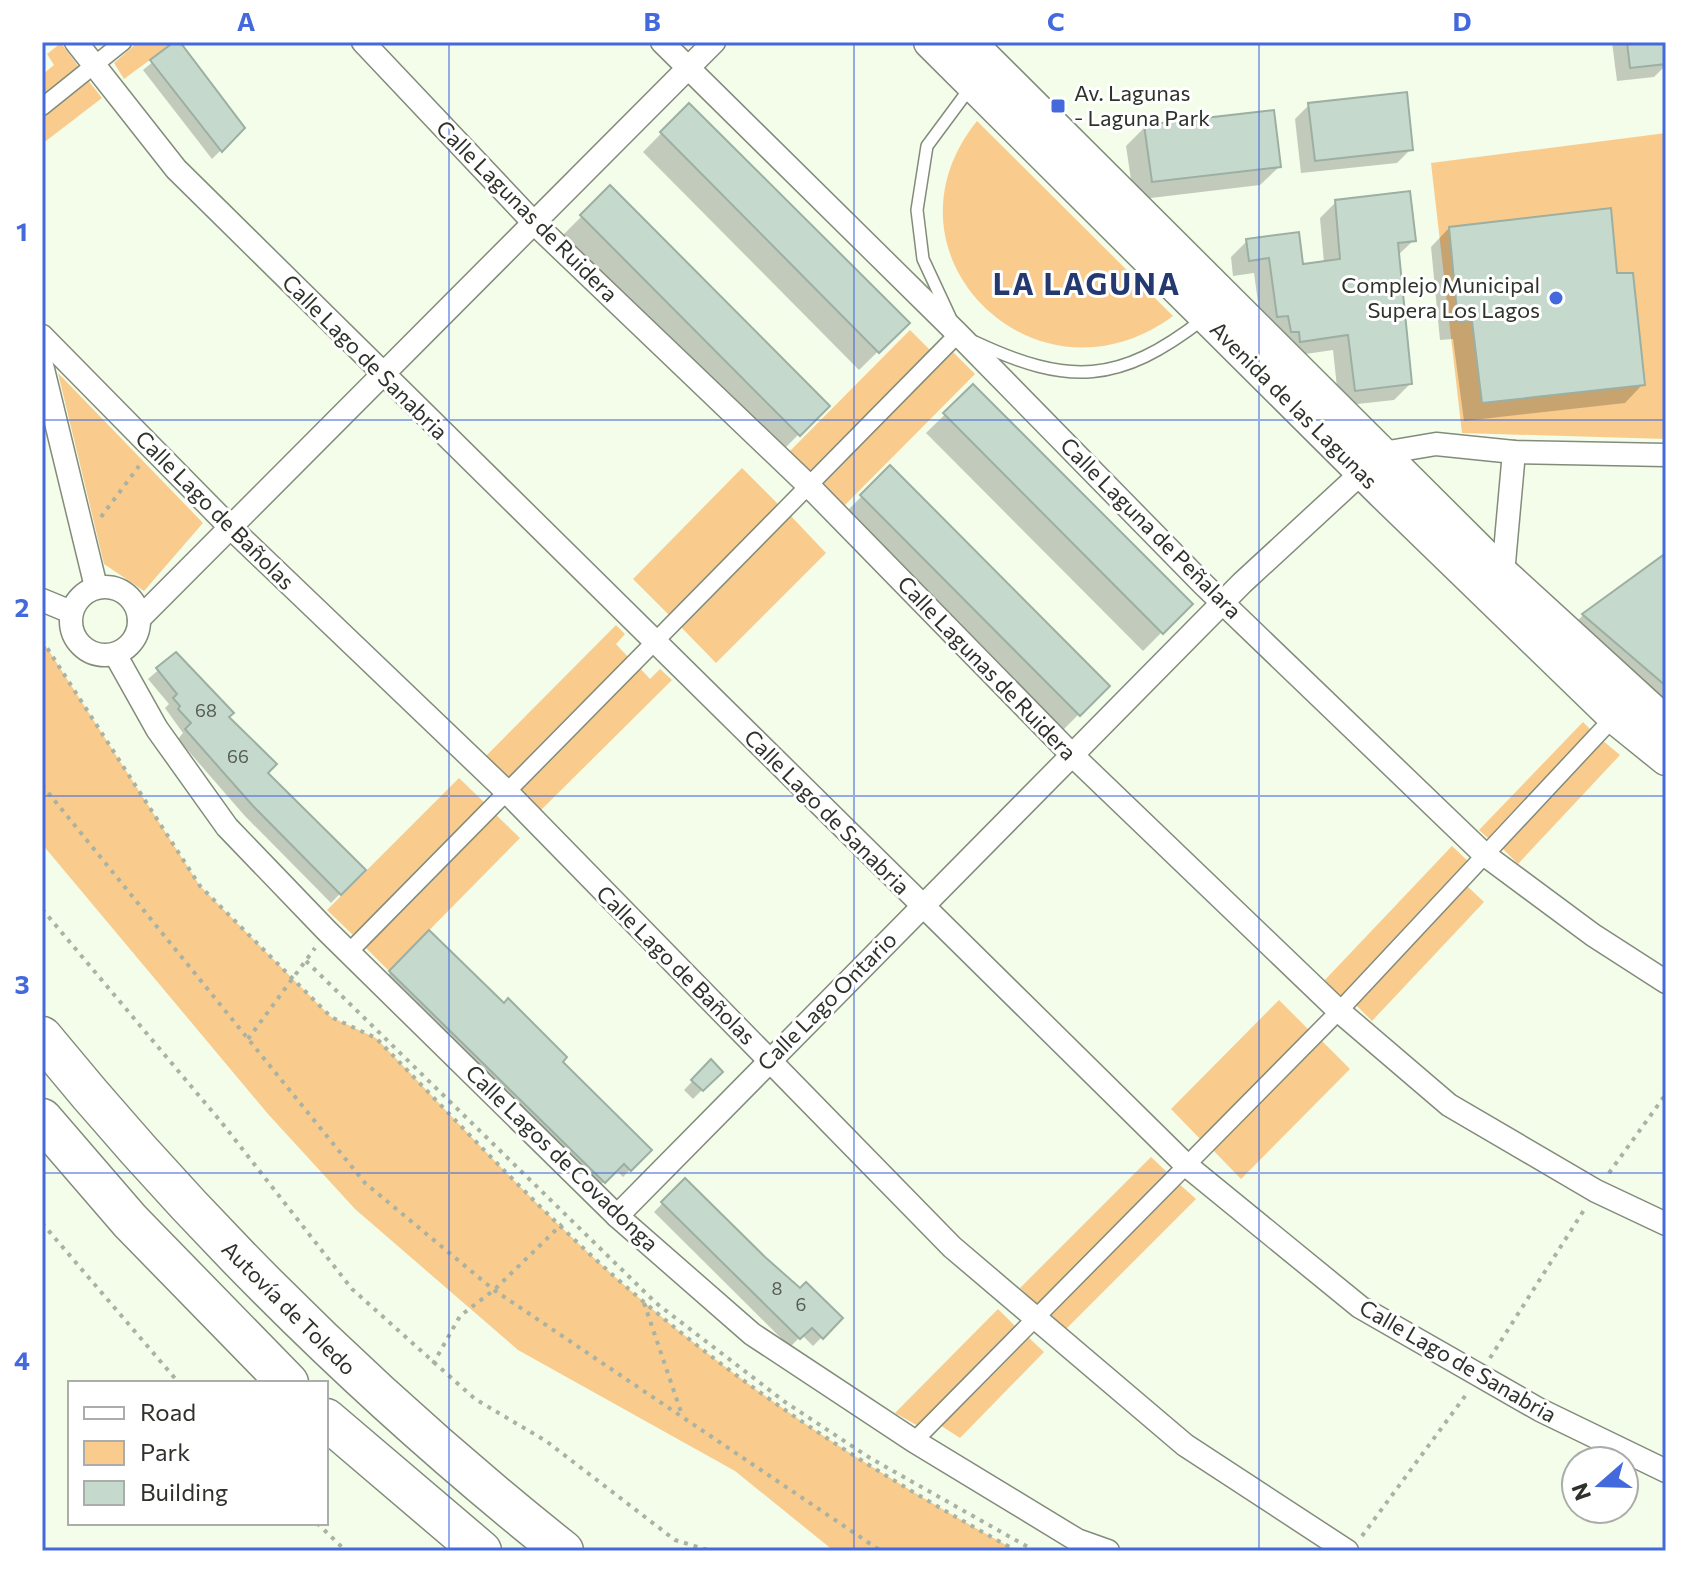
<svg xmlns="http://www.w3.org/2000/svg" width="1708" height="1593" viewBox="0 0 1708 1593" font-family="Commissioner,sans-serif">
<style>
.green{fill:#f9cc8d}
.shadow{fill:#0003}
.building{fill:#c6d9cd;stroke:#9cafa3;stroke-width:2}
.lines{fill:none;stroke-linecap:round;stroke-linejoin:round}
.service-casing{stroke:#838c7b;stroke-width:14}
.pedestrian-casing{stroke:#838c7b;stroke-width:19}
.minor-casing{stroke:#838c7b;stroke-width:25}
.secondary-casing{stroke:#838c7b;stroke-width:35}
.motorway-casing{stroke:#838c7b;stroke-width:43}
.path{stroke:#aab2a3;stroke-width:4;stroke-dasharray:4 6;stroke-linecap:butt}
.service{stroke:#fff;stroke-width:11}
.pedestrian{stroke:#fff;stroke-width:16}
.minor{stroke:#fff;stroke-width:22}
.secondary{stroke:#fff;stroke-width:32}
.motorway{stroke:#fff;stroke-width:40}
.grid{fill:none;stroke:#4369dc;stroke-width:2;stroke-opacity:0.55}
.poi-dot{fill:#4369dc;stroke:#fff;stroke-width:3}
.labels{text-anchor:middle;stroke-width:6;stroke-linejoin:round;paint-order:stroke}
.number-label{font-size:18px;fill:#545c54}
.poi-label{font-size:22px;fill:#2e322b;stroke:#fff;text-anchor:start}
.street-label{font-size:22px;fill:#2e322b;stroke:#fff}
.district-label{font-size:30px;font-weight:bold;letter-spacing:2px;fill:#253971;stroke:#fff}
.neatline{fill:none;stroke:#4369dc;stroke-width:3}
.grid-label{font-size:26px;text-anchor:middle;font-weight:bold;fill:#4369dc}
</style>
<rect width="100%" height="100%" fill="#f3fdea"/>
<g class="green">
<path d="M138 42H174L124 79 114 63Z"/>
<path d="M61 43 81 70 42 101V75L54 65 47 54Z"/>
<path d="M87 79 102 98 42 144V115Z"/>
<path d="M977 121 1173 316C1036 417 870 254 977 121Z"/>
<path d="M1666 133V439L1462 433 1431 163Z"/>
<path d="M910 330 932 352 813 474 790 451Z"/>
<path d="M950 349 975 374 844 506 820 482Z"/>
<path d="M58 373 203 523 144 591 104 564Z"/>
<path d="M742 468 778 504 670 616 633 579Z"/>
<path d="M789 514 826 553 716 663 678 624Z"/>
<path d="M616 625 625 634 616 644 629 658 508 780 485 757Z"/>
<path d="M42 640 200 886 331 1017 376 1038C462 1126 550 1223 644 1302 759 1400 885 1479 1017 1551H834L735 1471 518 1350 355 1209 268 1114 42 844Z"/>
<path d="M637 665 650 679 660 669 672 680 540 811 516 787Z"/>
<path d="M1583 722 1594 733 1490 840 1479 830Z"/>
<path d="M1602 740 1620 755 1518 864 1501 847Z"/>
<path d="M459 778 486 804 354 936 327 910Z"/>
<path d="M493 812 520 838 389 971 362 944Z"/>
<path d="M1452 846 1470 863 1341 999 1323 982Z"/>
<path d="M1467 886 1484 902 1372 1021 1356 1005Z"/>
<path d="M1279 1000 1310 1031 1202 1141 1171 1109Z"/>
<path d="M1318 1037 1350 1069 1241 1179 1210 1147Z"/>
<path d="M1151 1157 1169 1174 1038 1306 1020 1288Z"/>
<path d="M1177 1182 1196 1199 1066 1329 1049 1314Z"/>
<path d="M998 1309 1017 1328 920 1427 895 1413Z"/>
<path d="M1026 1335 1044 1352 960 1438 940 1425Z"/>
</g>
<g class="shadow">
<path d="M177 42 243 128 212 159 143 70Z"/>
<path d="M990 42H1037L993 45Z"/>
<path d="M1612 42H1666V65L1654 77 1617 81Z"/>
<path d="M689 105 907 323 859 370 643 152Z"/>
<path d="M1309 105 1411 149 1397 163 1301 173 1295 119Z"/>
<path d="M1145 127 1279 167 1260 185 1134 200 1126 146Z"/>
<path d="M610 188 827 406 780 453 563 235Z"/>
<path d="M1336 202 1414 240 1397 256 1410 384 1394 400 1339 406 1333 350 1285 357 1262 332 1254 273 1233 276 1231 257 1247 241 1301 266 1324 263 1320 218Z"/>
<path d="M1449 228 1616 275 1643 384 1625 403 1464 421 1453 339 1440 340 1431 247Z"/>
<path d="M973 387 1190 604 1143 651 926 433Z"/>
<path d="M890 468 1107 686 1060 733 843 515Z"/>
<path d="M1666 555V720L1565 634 1583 615Z"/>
<path d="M176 655 265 773 363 870 331 903 244 815 178 739 183 733 165 708 169 704 148 679Z"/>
<path d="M429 933 649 1150 623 1177 616 1170 596 1189 383 980Z"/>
<path d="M711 1062 720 1072 693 1099 684 1090Z"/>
<path d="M685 1180 800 1291 841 1318 813 1346 802 1335 790 1347 654 1212Z"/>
</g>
<g class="building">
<path d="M174 42H180L245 128 222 152 150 60Z"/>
<path d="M1627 42H1666V64L1630 68Z"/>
<path d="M1407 92 1413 150 1315 161 1308 103Z"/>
<path d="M689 103 910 323 879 353 660 132Z"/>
<path d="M1274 110 1281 167 1152 182 1144 125Z"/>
<path d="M610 185 830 406 800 436 580 215Z"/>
<path d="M1410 191 1416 241 1398 243 1412 384 1355 391 1348 335 1300 342 1299 332H1291L1288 316 1277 317 1269 258 1249 261 1246 239 1299 232 1303 264 1340 259 1335 200Z"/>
<path d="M1611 208 1617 273H1633L1645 385 1482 403 1472 321 1458 322 1449 227Z"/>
<path d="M973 384 1193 604 1163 634 943 413Z"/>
<path d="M890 465 1110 686 1080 716 860 495Z"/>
<path d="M1666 553V686L1582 614Z"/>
<path d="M176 652 234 713 229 717 277 764 268 773 366 870 341 895 253 806 185 729 191 723 178 709 180 706 173 698 177 694 156 668Z"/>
<path d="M429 930 504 1003 508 998 567 1057 563 1062 652 1150 631 1171 624 1164 605 1183 389 971Z"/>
<path d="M711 1059 723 1072 703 1091 691 1080Z"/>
<path d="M685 1178 765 1257 800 1288 806 1282 843 1318 823 1339 812 1328 800 1339 661 1202Z"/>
</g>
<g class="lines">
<g class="service-casing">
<g id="service">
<path d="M950 317 923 259 917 210 927 146 970 88"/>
<path d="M975 342C1069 386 1119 384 1202 320"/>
</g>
</g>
<g class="pedestrian-casing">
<g id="pedestrian">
<path d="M42 107 123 42"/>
<path d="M349 952 958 334"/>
<path d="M914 1441 1339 1011 1614 717"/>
</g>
</g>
<g class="minor-casing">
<g id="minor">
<path d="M76 42 176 169 1186 1165 1360 1307 1540 1410 1666 1471"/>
<path d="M363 42 535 224 808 485 1071 754 1339 1011 1449 1105 1596 1191 1666 1224"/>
<path d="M662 42 958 334 1203 584 1485 855 1593 935 1666 982"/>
<path d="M42 336 232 529 505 790 952 1247 1185 1445 1347 1551"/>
<path d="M42 365 96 587"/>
<path d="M1503 574 1514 452"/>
<circle cx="105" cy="621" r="34"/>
<path d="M42 600 71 612"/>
<path d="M139 619 714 42"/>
<path d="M115 654 157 729 227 827 327 931 617 1216 752 1334 914 1441 1077 1540 1108 1551"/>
<path d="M617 1216 1242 583 1383 453 1436 444 1514 452 1666 455"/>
</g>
</g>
<g class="secondary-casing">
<g id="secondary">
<path d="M930 42 1382 492 1614 717 1666 759"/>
<path d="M969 42 1503 574 1666 723"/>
</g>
</g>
<g class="motorway-casing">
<g id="motorway">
<path d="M42 1037C198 1228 371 1398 563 1551"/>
<path d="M42 1119 130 1221 288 1383"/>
<path d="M326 1419 481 1551"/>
</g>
</g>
<g class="path">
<path d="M101 517 139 466"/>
<path d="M42 640 200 886 331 1017 376 1038C462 1126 550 1223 644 1302 759 1400 885 1479 1017 1551"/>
<path d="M42 785 365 1183 494 1290 881 1551"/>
<path d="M42 909 222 1123 352 1289 475 1399 546 1441 675 1540 711 1551"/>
<path d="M306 961 656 1303 785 1402 870 1458 1035 1551"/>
<path d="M248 1039 315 948"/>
<path d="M1609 1173 1666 1094"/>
<path d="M42 1223 179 1383"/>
<path d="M644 1303 681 1412"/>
<path d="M1490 1358 1584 1210"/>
<path d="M433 1364 460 1316 494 1290 562 1224"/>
<path d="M317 1523 346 1551"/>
<path d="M1362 1536 1468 1392"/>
</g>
<use href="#service" class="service"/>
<use href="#pedestrian" class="pedestrian"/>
<use href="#minor" class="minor"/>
<use href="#secondary" class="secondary"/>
<use href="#motorway" class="motorway"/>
</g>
<path class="grid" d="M449 42V1551M854 42V1551M1259 42V1551M42 420H1666M42 796H1666M42 1173H1666"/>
<g class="poi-dot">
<rect x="1050" y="98" width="16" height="16" rx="4"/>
<circle cx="1556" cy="298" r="8"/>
</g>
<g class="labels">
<g class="number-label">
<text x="206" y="717">68</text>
<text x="238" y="763">66</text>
<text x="777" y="1295">8</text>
<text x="801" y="1311">6</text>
</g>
<g class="poi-label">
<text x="1074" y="101">Av. Lagunas<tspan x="1074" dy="25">- Laguna Park</tspan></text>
<text x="1540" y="293" text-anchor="end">Complejo Municipal<tspan x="1540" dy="25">Supera Los Lagos</tspan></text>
</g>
<g class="street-label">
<text transform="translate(527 211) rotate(45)" y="8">Calle Lagunas de Ruidera</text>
<text transform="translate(365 357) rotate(45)" y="8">Calle Lago de Sanabria</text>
<text transform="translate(1294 405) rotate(45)" y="8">Avenida de las Lagunas</text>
<text transform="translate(215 510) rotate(45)" y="8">Calle Lago de Bañolas</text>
<text transform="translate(1151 528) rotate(45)" y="8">Calle Laguna de Peñalara</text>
<text transform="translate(987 668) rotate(46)" y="8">Calle Lagunas de Ruidera</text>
<text transform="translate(827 812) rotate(45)" y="8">Calle Lago de Sanabria</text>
<text transform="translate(676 965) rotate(45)" y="8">Calle Lago de Bañolas</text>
<text transform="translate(827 1001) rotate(-45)" y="8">Calle Lago Ontario</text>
<text transform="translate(562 1158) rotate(44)" y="8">Calle Lagos de Covadonga</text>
<text transform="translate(289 1308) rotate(45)" y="8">Autovía de Toledo</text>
<text transform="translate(1458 1361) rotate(30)" y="8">Calle Lago de Sanabria</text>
</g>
<g class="district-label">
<text x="1087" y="295">LA LAGUNA</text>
</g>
</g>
<rect width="1708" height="1593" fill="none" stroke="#ffffff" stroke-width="88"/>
<rect x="68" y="1381" width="260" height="144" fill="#ffffff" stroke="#abadaa" stroke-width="2"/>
<rect x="84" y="1407" width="40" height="12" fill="#ffffff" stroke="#abadaa" stroke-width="2"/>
<text x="140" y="1421" font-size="24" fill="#2e322b">Road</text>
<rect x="84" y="1441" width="40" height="24" fill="#f9cc8d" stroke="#abadaa" stroke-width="2"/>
<text x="140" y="1461" font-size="24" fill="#2e322b">Park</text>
<rect x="84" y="1481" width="40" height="24" fill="#c6d9cd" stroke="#abadaa" stroke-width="2"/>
<text x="140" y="1501" font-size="24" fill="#2e322b">Building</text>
<g transform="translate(1600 1485) rotate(250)"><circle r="38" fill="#ffffff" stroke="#abadaa" stroke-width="2"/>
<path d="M0-6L14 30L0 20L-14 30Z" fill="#4369dc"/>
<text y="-12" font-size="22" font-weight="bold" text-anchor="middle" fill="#2e322b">N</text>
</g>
<rect x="44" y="44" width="1620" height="1505" class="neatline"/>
<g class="grid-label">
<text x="246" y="31">A</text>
<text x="652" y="31">B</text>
<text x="1056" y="31">C</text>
<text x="1462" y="31">D</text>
<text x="22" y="241">1</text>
<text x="22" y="617">2</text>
<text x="22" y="994">3</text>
<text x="22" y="1370">4</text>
</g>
</svg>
